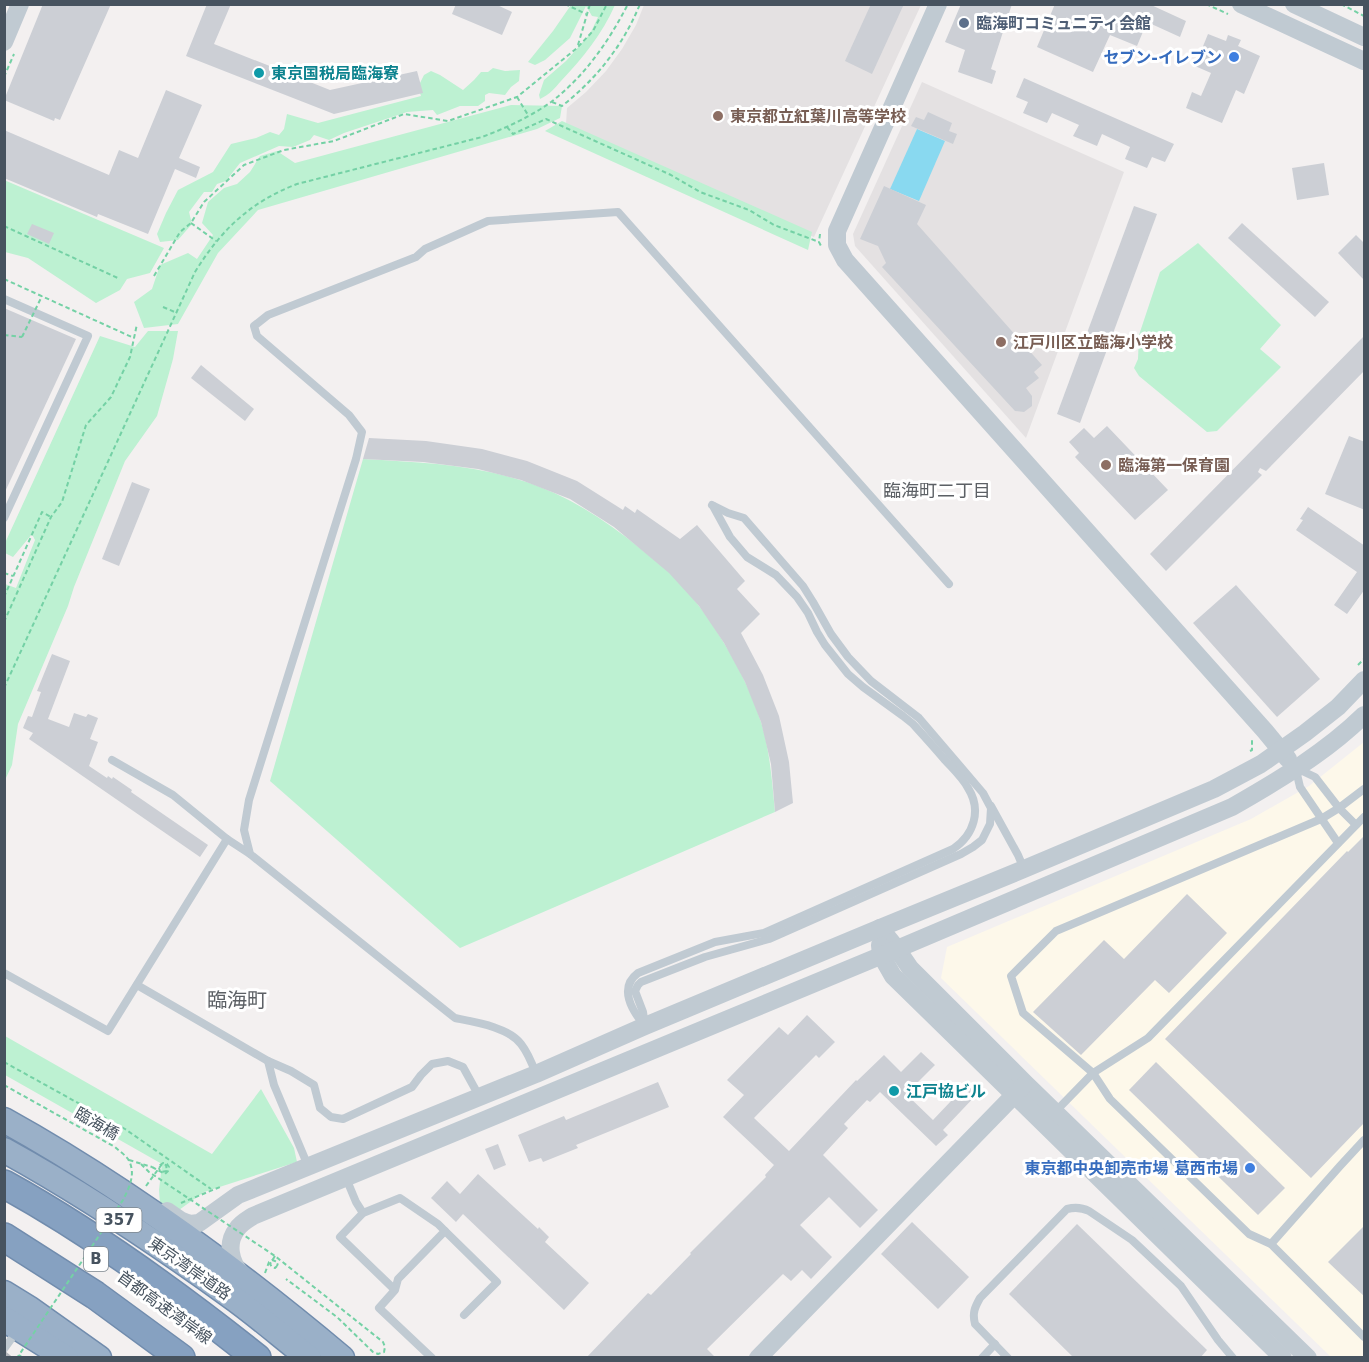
<svg xmlns="http://www.w3.org/2000/svg" width="1369" height="1362" viewBox="0 0 1369 1362" font-family="'DejaVu Sans','Noto Sans JP',sans-serif">
<style>
.commercial{fill:#fdf8ea}
.education{fill:#e4e1e2}
.green{fill:#bdf1d2}
.water{fill:#89d9f0}
.building{fill:#cccfd5}
.lines{fill:none;stroke-linecap:round;stroke-linejoin:round}
.trunk-casing{stroke:#718cad;stroke-width:27}
.motorway-casing{stroke:#718cad;stroke-width:30}
.path{stroke:#74d1a5;stroke-width:2;stroke-dasharray:4.5 3;stroke-linecap:butt}
.service{stroke:#c0cad2;stroke-width:8}
.tertiary{stroke:#c0cad2;stroke-width:18}
.trunk{stroke:#9ab0c8;stroke-width:24}
.motorway{stroke:#86a1c1;stroke-width:27}
.rail{stroke:#b2b5bb;stroke-width:4.5}
.path-bridge{stroke:#74d1a5;stroke-width:2;stroke-dasharray:4.5 3;stroke-linecap:butt}
.service-dot{fill:#5c6f8a;stroke:#fff;stroke-width:2}
.shop-dot{fill:#3f7fe0;stroke:#fff;stroke-width:2}
.culture-dot{fill:#0f9aa8;stroke:#fff;stroke-width:2}
.education-dot{fill:#8d6e63;stroke:#fff;stroke-width:2}
.labels{text-anchor:middle;stroke-width:6;stroke-linejoin:round;paint-order:stroke}
.shield{fill:#fff;stroke:#7e878f;stroke-width:1.5}
.shield-label{font-size:15px;font-weight:bold;fill:#47535f}
.service-label{font-size:16px;font-weight:bold;fill:#4e5e75;stroke:#fff;text-anchor:start}
.shop-label{font-size:16px;font-weight:bold;fill:#366cbe;stroke:#fff;text-anchor:end}
.culture-label{font-size:16px;font-weight:bold;fill:#0d838f;stroke:#fff;text-anchor:start}
.education-label{font-size:16px;font-weight:bold;fill:#785e54;stroke:#fff;text-anchor:start}
.street-label{font-size:16px;fill:#47535f;stroke:#fff}
.neighbourhood-label{font-size:18px;fill:#5c6065;stroke:#fff}
.quarter-label{font-size:20px;fill:#5c6065;stroke:#fff}
</style>
<rect width="100%" height="100%" fill="#f3f0f0"/>
<path class="commercial" d="M1364 742V1357H1331L941 978 947 947 1251 819 1309 786Z"/>
<g class="education">
<path d="M644 5H921L814 237 775 222 566 124 567 108 586 92 606 71 622 49 636 25Z"/>
<path d="M922 82 1124 172 1026 438 855 246 853 234Z"/>
</g>
<g class="green">
<path d="M571 5H615C602 34 583 58 561 81 555 88 549 95 540 99L539 95 544 80 566 61 590 34 598 17 592 16 586 6 570 38 545 60 535 65 528 62 553 31Z"/>
<path d="M493 68 505 71 520 70 519 81 511 87 505 95 489 93 485 95V101L478 106H460L437 115 433 110 407 112 344 133 329 140 314 135 310 140 293 147 279 146 240 163 226 181 217 184 212 192H204L189 212 192 224 178 240 160 242 157 234 166 213 178 190 213 172 231 144 256 138 270 132 279 135 284 129 287 114 318 123 421 96 418 87 424 75 431 71 440 75 463 90 474 80 481 72H488Z"/>
<path d="M511 105 562 106 560 118 537 129 258 210 218 253 178 324 144 328 134 302 152 289 160 265 188 253 197 259 213 235 202 223 208 202 224 188 237 184 250 172 260 156 277 151 295 163Z"/>
<path d="M562 121 812 232 808 250 545 131Z"/>
<path d="M4 180 164 248 150 273 127 279 120 290 96 303 28 258 5 252Z"/>
<path d="M1198 243 1281 325 1260 349 1281 367 1217 431 1207 432 1139 376 1134 368 1138 359 1139 335 1160 272Z"/>
<path d="M148 331H178L173 359 157 416 125 461 74 587 68 606 18 724 12 765 5 780V584L16 588 35 540 32 534 13 557 5 553V543L100 336 135 347Z"/>
<path d="M363 459C416 462 469 464 520 480 566 494 604 519 641 549 650 557 661 564 669 572 707 608 746 673 761 722 770 751 772 781 775 812L460 948 270 781Z"/>
<path d="M5 1036 212 1154 261 1089 294 1148 297 1162 204 1192 179 1210 160 1204 159 1190 162 1164 5 1075Z"/>
</g>
<path class="water" d="M917 129 945 141 919 201 890 189Z"/>
<g class="building">
<path d="M43 4H111L60 120 55 118 54 121 4 100Z"/>
<path d="M207 4H231L214 44 330 90 417 71 423 93 334 114 186 56Z"/>
<path d="M456 4H495L512 12 502 35 452 14Z"/>
<path d="M871 4H904L872 74 845 61Z"/>
<path d="M961 4H1012L991 69 996 71 992 84 958 72 965 50 945 42Z"/>
<path d="M1055 4H1149L1186 21 1180 37 1147 22 1137 46 1110 35 1093 72 1037 47Z"/>
<path d="M1208 34 1226 41 1228 35 1241 40 1238 46 1260 56 1244 94 1236 90 1222 123 1186 108 1192 92 1201 96 1211 73 1195 66Z"/>
<path d="M1024 78 1174 144 1165 162 1152 157 1147 168 1125 159 1130 147 1102 134 1097 146 1073 136 1079 125 1052 113 1047 123 1023 113 1028 102 1016 97Z"/>
<path d="M166 90 202 105 179 158 200 167 196 178 175 169 148 234 98 214 97 217 4 178V130L109 175 119 150 138 158Z"/>
<path d="M928 112 952 123 949 131 957 134 953 144 911 126 916 117 924 120Z"/>
<path d="M1324 163 1329 195 1297 200 1292 168Z"/>
<path d="M884 186 926 205 917 224 1042 365 1034 372 1039 378 1026 388 1032 396V406L1024 412 1015 411 882 267 886 263 878 246 860 239Z"/>
<path d="M1134 206 1157 214 1080 423 1057 414Z"/>
<path d="M1242 223 1329 302 1315 317 1228 238Z"/>
<path d="M32 224 54 233 49 244 27 234Z"/>
<path d="M1356 235 1365 244V281L1338 253Z"/>
<path d="M4 308 76 339 4 494Z"/>
<path d="M1365 335V370L1266 471 1260 468 1258 472 1262 475 1166 571 1150 554Z"/>
<path d="M201 365 254 409 245 421 191 378Z"/>
<path d="M1107 426 1168 490 1135 520 1075 457 1079 453 1069 442 1084 428 1094 438Z"/>
<path d="M1349 436 1365 442V510L1325 494Z"/>
<path d="M369 438 426 441 482 449 527 461 577 481 623 510 625 506 635 513 637 509 680 539 697 525 745 581 737 589 760 614 741 633 763 675 779 716 789 762 793 803 775 812 771 764 761 722 745 682 724 643 699 606 669 573 614 527 570 499 521 480 478 469 423 462 363 459Z"/>
<path d="M132 482 150 489 119 566 102 559Z"/>
<path d="M1308 507 1365 546V589L1347 614 1334 605 1357 572 1296 530 1303 520 1300 519Z"/>
<path d="M1236 585 1320 679 1277 717 1193 623Z"/>
<path d="M52 654 70 661 48 719 69 727 74 713 86 717 88 714 98 718 90 739 98 742 89 766 107 778 108 776 112 779 113 777 132 790 131 792 208 845 200 857 29 739 33 733 23 728 28 716 32 717 41 692 37 691Z"/>
<path d="M1365 835V1122L1311 1178 1165 1039 1347 851 1348 852Z"/>
<path d="M1187 894 1227 933 1169 993 1155 980 1081 1055 1033 1012 1104 940 1124 959Z"/>
<path d="M807 1015 835 1042 819 1058 816 1055 754 1118 789 1151 856 1080 857 1081 884 1055 901 1072 921 1052 935 1065 906 1094 933 1120 969 1082 980 1091 943 1130 948 1135 936 1146 880 1092 870 1102 867 1100 844 1124 848 1128 823 1155 878 1210 860 1228 829 1197 800 1225 832 1257 811 1279 802 1270 791 1281 783 1274 707 1349 716 1358H586L648 1293 651 1295 691 1254 690 1253 766 1177 765 1175 774 1165 723 1117 744 1095 727 1080 779 1027 788 1035Z"/>
<path d="M1156 1062 1285 1188 1258 1215 1129 1090Z"/>
<path d="M658 1082 669 1107 576 1145 578 1148 543 1162 541 1158 529 1162 518 1135 564 1116 566 1120Z"/>
<path d="M498 1144 506 1165 494 1170 485 1149Z"/>
<path d="M478 1174 538 1229 539 1227 549 1237 545 1242 589 1283 564 1310 463 1214 456 1222 431 1198 447 1181 460 1194Z"/>
<path d="M912 1222 969 1277 938 1309 881 1254Z"/>
<path d="M1077 1224 1207 1350 1200 1358H1074L1009 1294Z"/>
<path d="M1365 1225V1297L1328 1262Z"/>
</g>
<g class="lines">
<g class="trunk-casing">
<g id="trunk">
<path d="M4 1120C125 1187 236 1269 342 1358"/>
<path d="M4 1150C82 1193 157 1243 229 1295 256 1314 282 1337 309 1358"/>
<path d="M4 1293 30 1309 99 1358"/>
<path d="M4 1319 66 1358"/>
</g>
</g>
<g class="motorway-casing">
<g id="motorway">
<path d="M4 1184C93 1233 178 1295 257 1358"/>
<path d="M4 1237 95 1295 181 1358"/>
</g>
</g>
<g class="path">
<path d="M565 4 586 14"/>
<path d="M1206 4 1228 14"/>
<path d="M1341 4 1364 16"/>
<path d="M578 45 590 4"/>
<path d="M4 77 14 54"/>
<path d="M517 97 528 115"/>
<path d="M552 102 562 106C596 79 623 46 640 4"/>
<path d="M507 127 513 134 546 119 671 175 700 192 749 210 774 225 819 242"/>
<path d="M191 223 216 241"/>
<path d="M4 226 120 279"/>
<path d="M820 234 819 242 821 246"/>
<path d="M154 276 180 232 191 223 204 202 244 165 284 150 334 141 404 114 448 121 517 97 577 48 593 31 607 4"/>
<path d="M4 279 134 338"/>
<path d="M163 307 177 313"/>
<path d="M4 335 22 337"/>
<path d="M4 573 13 576"/>
<path d="M4 597 42 512 51 517"/>
<path d="M4 622 51 517 62 502 86 425 111 397 130 357 137 324"/>
<path d="M1358 665 1364 659"/>
<path d="M4 688 195 272C221 230 250 202 297 184L482 137C506 128 530 117 551 102 585 76 609 41 628 4"/>
<path d="M1250 751 1252 750V740"/>
<path d="M4 1062 125 1129 211 1189"/>
<path d="M129 1160 152 1167"/>
<path d="M146 1186 162 1164 166 1165 167 1171 161 1172 159 1169"/>
<path d="M181 1203 220 1187"/>
<path d="M265 1273 269 1262 272 1260 275 1261 278 1263 277 1266"/>
<path d="M19 1355 23 1358"/>
</g>
<g class="service">
<path d="M4 299 88 336 4 518"/>
<path d="M112 760 173 795 227 839 250 854"/>
<path d="M1298 769 1315 777 1339 808 1356 825"/>
<path d="M1296 770 1300 787 1338 843"/>
<path d="M1364 789 1339 808 1321 819 1056 931 1011 976 1023 1013 1093 1073 1148 1038 1364 817"/>
<path d="M991 806 1018 855 1024 869"/>
<path d="M4 973 108 1031 227 839"/>
<path d="M137 985 268 1061 274 1085 308 1166"/>
<path d="M645 1025 643 1012 635 991 638 985 641 982 705 957 769 939 961 854 973 847 982 840 990 824 991 808 983 793 919 718 871 681 848 657 831 634 813 602 803 586 744 518 728 513 712 505"/>
<path d="M645 1026C632 1011 618 988 638 973L715 942 764 933 953 849C974 835 982 810 968 788 962 777 952 768 944 759 934 747 923 735 913 724L903 716 863 687 848 674 825 645 817 632 808 613 797 597 776 575 747 557 730 537 713 506"/>
<path d="M268 1061 291 1071 314 1085 320 1108 331 1117 343 1119 412 1087 421 1075 432 1064 448 1061 463 1067 479 1096"/>
<path d="M536 1074C532 1063 528 1053 521 1044 508 1027 475 1022 455 1018L250 854 244 830 249 800 356 459 362 432 349 415 257 336 254 326 268 315 416 257 425 249 488 221 618 212 949 584"/>
<path d="M1055 1112 1093 1073 1110 1099 1249 1234 1271 1244"/>
<path d="M1364 1140 1340 1166 1271 1244 1364 1337"/>
<path d="M346 1178 356 1202 363 1213"/>
<path d="M445 1231 497 1282 464 1315"/>
<path d="M395 1290 398 1279 445 1231 438 1224 400 1198 363 1213 340 1237 395 1290 379 1308 432 1358"/>
<path d="M4 1349 17 1331"/>
<path d="M982 1358 995 1344"/>
<path d="M1008 1358 975 1324C972 1313 975 1307 980 1298L1067 1209C1075 1207 1081 1207 1089 1211L1132 1240 1181 1286 1218 1340 1233 1358"/>
</g>
<g class="tertiary">
<path d="M938 4 837 231V245L845 260 1265 731 1288 759"/>
<path d="M1241 4 1364 61"/>
<path d="M1294 4 1364 37"/>
<path d="M4 42 20 4"/>
<path d="M880 928 897 949 910 968 1025 1083 1308 1358"/>
<path d="M880 945 881 955 893 976 1283 1358"/>
<path d="M167 1211 180 1220 190 1224 199 1223 238 1195 536 1074 645 1026 880 928 1024 869 1214 789 1261 764 1305 733 1338 707 1364 680"/>
<path d="M242 1275C230 1262 226 1243 237 1229 241 1223 247 1220 253 1216L897 949 1232 807C1279 780 1325 753 1364 715"/>
<path d="M758 1358 1023 1086"/>
</g>
<use href="#trunk" class="trunk"/>
<use href="#motorway" class="motorway"/>
<path class="rail" d="M4 1353 10 1358"/>
<g class="path-bridge">
<path d="M22 337 42 296"/>
<path d="M4 1085 115 1147C119 1151 127 1156 129 1161 136 1174 129 1188 123 1200L17 1358"/>
<path d="M141 1164 149 1172 275 1256 383 1342 385 1347 384 1352 378 1354 373 1352 337 1317 286 1279"/>
<path d="M152 1167 165 1174 168 1171 169 1167 167 1164 163 1163 160 1165 159 1169"/>
<path d="M275 1256 270 1264 272 1267 275 1268 277 1266"/>
</g>
</g>
<circle class="service-dot" cx="964" cy="23" r="6"/>
<g class="shop-dot">
<circle cx="1234" cy="57" r="6"/>
<circle cx="1250" cy="1168" r="6"/>
</g>
<g class="culture-dot">
<circle cx="259" cy="73" r="6"/>
<circle cx="894" cy="1091" r="6"/>
</g>
<g class="education-dot">
<circle cx="718" cy="116" r="6"/>
<circle cx="1001" cy="342" r="6"/>
<circle cx="1106" cy="465" r="6"/>
</g>
<g class="labels">
<g class="shield">
<rect x="96.5" y="1208" width="45" height="24" rx="4.5"/>
<rect x="84" y="1247" width="24" height="24" rx="4.5"/>
</g>
<g class="shield-label">
<text x="119" y="1225">357</text>
<text x="96" y="1264">B</text>
</g>
<g class="service-label">
<text x="976" y="29">臨海町コミュニティ会館</text>
</g>
<g class="shop-label">
<text x="1222" y="63">セブン-イレブン</text>
<text x="1238" y="1174">東京都中央卸売市場 葛西市場</text>
</g>
<g class="culture-label">
<text x="271" y="79">東京国税局臨海寮</text>
<text x="906" y="1097">江戸協ビル</text>
</g>
<g class="education-label">
<text x="730" y="122">東京都立紅葉川高等学校</text>
<text x="1013" y="348">江戸川区立臨海小学校</text>
<text x="1118" y="471">臨海第一保育園</text>
</g>
<g class="street-label">
<text transform="translate(97 1123) rotate(30)" y="6">臨海橋</text>
<text transform="translate(190 1268) rotate(35)" y="6">東京湾岸道路</text>
<text transform="translate(165 1307) rotate(36)" y="6">首都高速湾岸線</text>
</g>
<g class="neighbourhood-label">
<text x="937" y="497">臨海町二丁目</text>
</g>
<g class="quarter-label">
<text x="237" y="1007">臨海町</text>
</g>
</g>
<rect width="1369" height="1362" fill="none" stroke="#47535f" stroke-width="12"/>
</svg>
